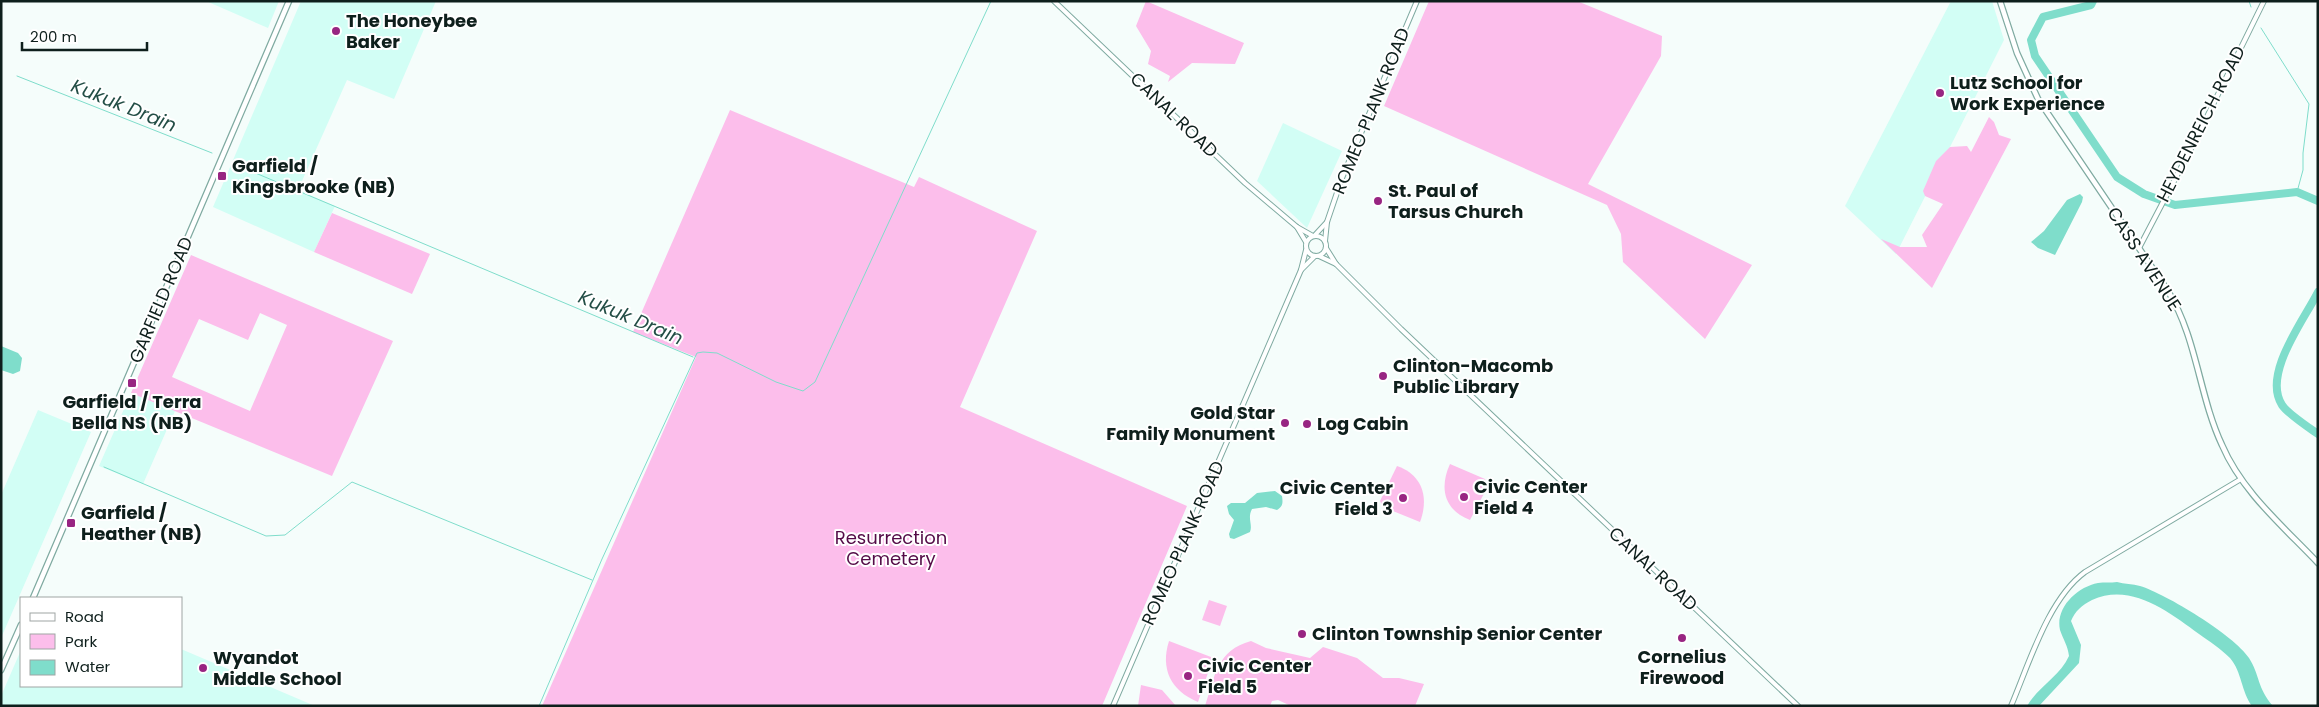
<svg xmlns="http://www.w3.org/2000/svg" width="2319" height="707" viewBox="0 0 2319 707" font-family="Poppins,sans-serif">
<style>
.built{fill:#d2fef5}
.green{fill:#fcbeeb;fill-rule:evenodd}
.water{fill:#7fddcb}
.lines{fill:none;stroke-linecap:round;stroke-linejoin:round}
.stream{stroke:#7fddcb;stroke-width:1}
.river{stroke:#7fddcb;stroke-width:8}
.tertiary-casing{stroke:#7faaa1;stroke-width:6}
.secondary-casing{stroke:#7faaa1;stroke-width:7}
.tertiary{stroke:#fff;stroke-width:4}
.secondary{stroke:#fff;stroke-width:4.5}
.poi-dot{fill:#982582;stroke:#fff;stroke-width:2}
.labels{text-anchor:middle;stroke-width:4;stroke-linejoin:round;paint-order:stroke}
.poi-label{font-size:18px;font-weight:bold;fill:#0e1f1c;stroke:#fff;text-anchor:start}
.street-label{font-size:18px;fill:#0e1f1c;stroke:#fff}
.park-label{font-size:18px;fill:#540b47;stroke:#fff}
.water-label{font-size:19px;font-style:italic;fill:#234e46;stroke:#fff}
</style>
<rect width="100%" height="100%" fill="#f5fdfb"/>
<g class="built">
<path d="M206 1H279L268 28Z"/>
<path d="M301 1H436L394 99 347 80 298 190 335 206 314 252 213 207Z"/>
<path d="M1951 1H1992L2004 40 1896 254 1845 206Z"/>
<path d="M1283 123 1342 151 1307 228 1257 181Z"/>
<path d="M131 393 175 411 143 484 99 466Z"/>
<path d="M38 410 91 432 1 638V495Z"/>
<path d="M181 649 315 706 1 705V696L21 650V686H181Z"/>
</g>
<g class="green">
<path d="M1146 1 1244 43 1235 64 1192 63 1168 82 1170 76 1148 64 1151 51 1136 26Z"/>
<path d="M1429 1H1577L1662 36 1661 56 1588 184 1752 265 1705 339 1623 262 1621 234 1607 205 1384 106Z"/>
<path d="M730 110 914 187 919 177 1037 231 960 407 1187 506 1102 706H542L696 357 633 332Z"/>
<path d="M1989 117 1994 122 1999 135 2011 139 1932 288 1881 239 1900 247H1927L1922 235 1943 204 1925 196 1923 191 1936 161 1950 147 1967 146 1971 152Z"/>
<path d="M332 213 430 254 412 294 314 252Z"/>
<path d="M191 255 393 341 332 476 131 393ZM260 313 287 325 250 411 172 377 199 319 248 340Z"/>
<path d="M1450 464 1485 479 1488 486 1470 520C1444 510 1439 488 1450 464Z"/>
<path d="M1397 466C1423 475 1429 498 1420 522L1383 507 1380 501Z"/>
<path d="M1209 600 1227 606 1220 626 1202 620Z"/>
<path d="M1169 641 1211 657 1212 661 1198 702C1171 691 1160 669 1169 641Z"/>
<path d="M1251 641 1266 648 1310 658 1323 647 1357 658 1383 678H1399L1424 684 1415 706H1291L1278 700 1272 701 1270 706H1205C1215 676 1217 650 1251 641Z"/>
<path d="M1141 685 1162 690 1176 706H1138Z"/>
</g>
<g class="water">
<path d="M2080 194 2083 197 2082 202 2055 255 2038 248 2031 242 2044 231 2067 200Z"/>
<path d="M1 346 18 353 22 358 20 371 13 374 1 370Z"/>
<path d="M1275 491 1282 496C1283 503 1283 506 1277 510L1266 507 1252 509C1247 518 1253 525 1250 532L1234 539 1230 538 1229 534 1234 520 1229 514 1227 506 1231 503H1245L1257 493Z"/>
<path d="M2117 582C2124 584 2133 584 2140 586 2166 594 2234 635 2249 658 2260 675 2257 688 2273 706H2252C2241 691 2242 672 2230 658 2221 649 2209 641 2199 634 2169 612 2131 582 2092 600 2082 605 2075 611 2071 621L2081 645 2079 663 2039 706H2027C2038 687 2060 676 2069 656 2068 646 2063 639 2060 630 2055 608 2077 587 2098 583 2104 582 2111 583 2117 582Z"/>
</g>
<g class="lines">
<g class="stream">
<path d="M2249 1 2251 7"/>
<path d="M2261 28 2309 104 2303 153V170L2297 192"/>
<path d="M17 76 212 153"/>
<path d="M234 164 693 357"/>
<path d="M104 467 266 536 285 535 352 482 592 580"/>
<path d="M539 706 602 559 697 353 703 352 717 353 776 382 803 391 815 382 991 1"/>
</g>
<g class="river">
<path d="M2093 1 2091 5 2043 17 2031 40 2035 56 2117 177 2144 194 2175 205 2297 192 2318 201"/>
<path d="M2318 292C2304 320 2262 374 2282 405 2288 414 2308 427 2318 434"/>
</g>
<g class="tertiary-casing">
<g id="tertiary">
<path d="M1054 1 1245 183 1297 227 1313 236"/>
<path d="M1297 227 1306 242"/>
<path d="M1315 235 1327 222"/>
<circle cx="1316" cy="246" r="10"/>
<path d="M1325 241 1327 222 1342 178 1417 1"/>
<path d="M1326 248 1336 264 1401 329 1798 706"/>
<path d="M2139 248 2196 139 2264 1"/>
<path d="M1319 256 1336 264"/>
<path d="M1301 270 1315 256"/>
<path d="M1113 706 1301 270 1306 250"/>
<path d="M2011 706C2029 664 2048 599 2085 572L2241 479"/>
</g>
</g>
<g class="secondary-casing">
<g id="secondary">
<path d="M2000 1 2017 53 2038 99 2168 291C2197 338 2199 396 2222 445 2242 492 2284 527 2318 563"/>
<path d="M33 598 289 1"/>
<path d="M1 670 21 625"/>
</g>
</g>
<use href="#tertiary" class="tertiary"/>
<use href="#secondary" class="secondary"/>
</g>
<g class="poi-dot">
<circle cx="336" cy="31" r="5"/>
<circle cx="1940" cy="93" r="5"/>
<rect x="217" y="171" width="10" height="10" rx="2.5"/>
<circle cx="1378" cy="201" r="5"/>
<circle cx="1383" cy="376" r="5"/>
<rect x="127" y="378" width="10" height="10" rx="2.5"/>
<circle cx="1285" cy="423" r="5"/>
<circle cx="1307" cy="424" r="5"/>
<circle cx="1464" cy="497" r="5"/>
<circle cx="1403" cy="498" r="5"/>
<rect x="66" y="518" width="10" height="10" rx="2.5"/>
<circle cx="1302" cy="634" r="5"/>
<circle cx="1682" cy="638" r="5"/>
<circle cx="203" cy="668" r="5"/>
<circle cx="1188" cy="676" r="5"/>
</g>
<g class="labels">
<g class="poi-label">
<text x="346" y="27">The Honeybee<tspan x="346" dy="21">Baker</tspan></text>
<text x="1950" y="89">Lutz School for<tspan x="1950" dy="21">Work Experience</tspan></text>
<text x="232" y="172">Garfield /<tspan x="232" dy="21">Kingsbrooke (NB)</tspan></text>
<text x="1388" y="197">St. Paul of<tspan x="1388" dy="21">Tarsus Church</tspan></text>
<text x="1393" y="372">Clinton-Macomb<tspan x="1393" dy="21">Public Library</tspan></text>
<text x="132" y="408" text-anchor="middle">Garfield / Terra<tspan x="132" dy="21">Bella NS (NB)</tspan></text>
<text x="1275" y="419" text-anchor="end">Gold Star<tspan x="1275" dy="21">Family Monument</tspan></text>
<text x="1317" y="430">Log Cabin</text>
<text x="1474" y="493">Civic Center<tspan x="1474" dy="21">Field 4</tspan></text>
<text x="1393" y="494" text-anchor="end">Civic Center<tspan x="1393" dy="21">Field 3</tspan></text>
<text x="81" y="519">Garfield /<tspan x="81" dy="21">Heather (NB)</tspan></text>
<text x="1312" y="640">Clinton Township Senior Center</text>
<text x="1682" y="663" text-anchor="middle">Cornelius<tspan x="1682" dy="21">Firewood</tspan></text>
<text x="213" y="664">Wyandot<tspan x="213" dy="21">Middle School</tspan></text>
<text x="1198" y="672">Civic Center<tspan x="1198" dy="21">Field 5</tspan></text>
</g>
<g class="street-label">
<text transform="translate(1371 111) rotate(-68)" y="6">ROMEO PLANK ROAD</text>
<text transform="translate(1174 115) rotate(44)" y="6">CANAL ROAD</text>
<text transform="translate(2201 124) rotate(-63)" y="6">HEYDENREICH ROAD</text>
<text transform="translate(2144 259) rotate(57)" y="6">CASS AVENUE</text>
<text transform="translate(161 300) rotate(-67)" y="6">GARFIELD ROAD</text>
<text transform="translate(1183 543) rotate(-66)" y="6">ROMEO PLANK ROAD</text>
<text transform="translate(1653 569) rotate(43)" y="6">CANAL ROAD</text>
</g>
<g class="park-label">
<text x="891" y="544">Resurrection<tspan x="891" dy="21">Cemetery</tspan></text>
</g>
<g class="water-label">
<text transform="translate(124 105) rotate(22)" y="7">Kukuk Drain</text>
<text transform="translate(631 317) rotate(23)" y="7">Kukuk Drain</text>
</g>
</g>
<rect width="2319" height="707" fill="none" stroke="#0e1f1c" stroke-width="5"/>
<rect x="20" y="597" width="162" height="90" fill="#ffffff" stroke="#9fa5a4"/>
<rect x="30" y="613" width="25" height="8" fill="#ffffff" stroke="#9fa5a4"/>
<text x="65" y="622" font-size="15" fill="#0e1f1c">Road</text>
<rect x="30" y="634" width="25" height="15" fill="#fcbeeb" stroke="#9fa5a4"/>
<text x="65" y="647" font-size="15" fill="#0e1f1c">Park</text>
<rect x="30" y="660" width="25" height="15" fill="#7fddcb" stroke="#9fa5a4"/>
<text x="65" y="672" font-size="15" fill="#0e1f1c">Water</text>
<path d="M22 42v8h125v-8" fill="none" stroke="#0e1f1c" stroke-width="2.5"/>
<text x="30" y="42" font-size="15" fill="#0e1f1c" stroke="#ffffff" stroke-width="4" paint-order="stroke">200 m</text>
</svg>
